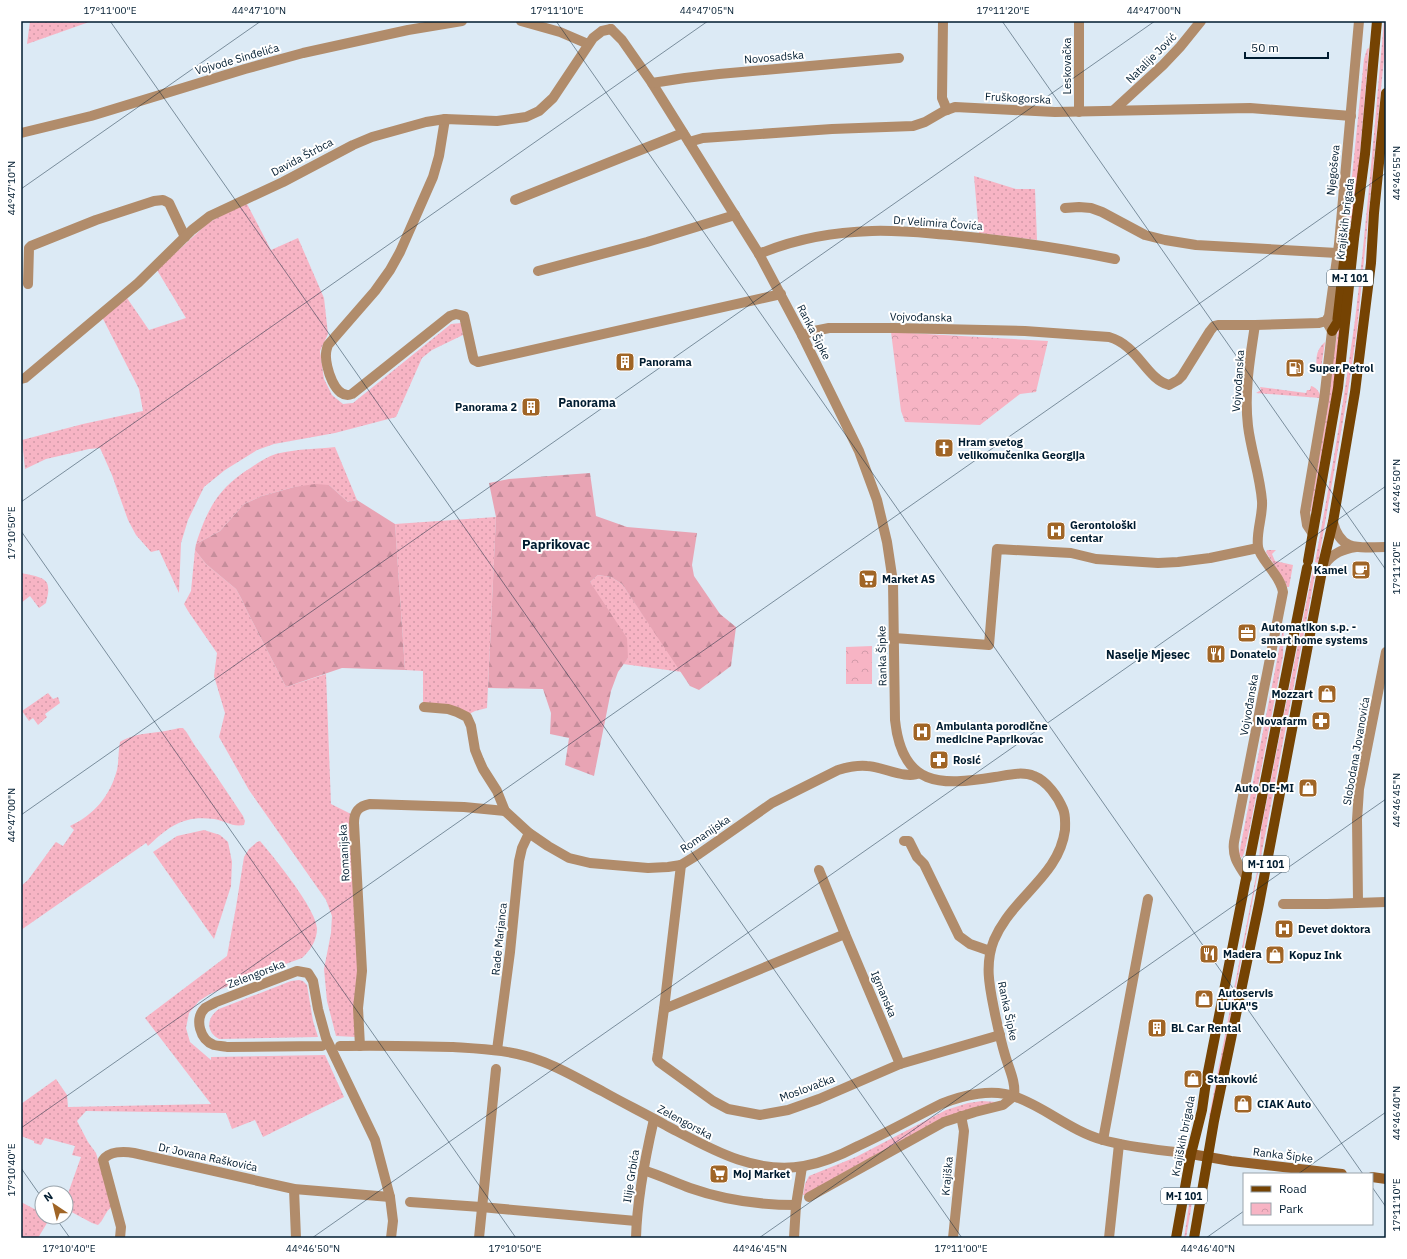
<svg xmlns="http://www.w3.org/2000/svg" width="1407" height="1259" viewBox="0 0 1407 1259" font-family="'IBM Plex Sans',sans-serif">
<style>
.grass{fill:url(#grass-dots)}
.forest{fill:url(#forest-firs)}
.park{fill:url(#park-crowns)}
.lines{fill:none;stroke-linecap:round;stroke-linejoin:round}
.minor{stroke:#b18c6b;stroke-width:10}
.tertiary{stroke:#b18c6b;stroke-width:10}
.secondary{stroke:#945f29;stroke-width:10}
.primary{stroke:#754303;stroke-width:10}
.ticks{fill:none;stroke:#001c30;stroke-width:1;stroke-opacity:0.45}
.labels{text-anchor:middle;stroke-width:4;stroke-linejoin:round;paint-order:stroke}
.shield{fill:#fff;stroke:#4c606e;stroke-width:1}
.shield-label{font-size:10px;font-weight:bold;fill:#001c30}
.street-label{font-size:11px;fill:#001c30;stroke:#fff}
.poi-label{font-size:11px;font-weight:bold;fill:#001c30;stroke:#fff;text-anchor:start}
.neighbourhood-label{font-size:12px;font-weight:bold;fill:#001c30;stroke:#fff}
.quarter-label{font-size:13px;font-weight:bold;fill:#001c30;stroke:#fff}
.neatline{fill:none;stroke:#001c30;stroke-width:1.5}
.ticks-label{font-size:10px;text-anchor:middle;fill:#001c30}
</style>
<defs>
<pattern id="grass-dots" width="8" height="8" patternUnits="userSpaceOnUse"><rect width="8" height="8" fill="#f7b4c4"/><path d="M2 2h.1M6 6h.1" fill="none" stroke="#d29aa9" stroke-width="1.8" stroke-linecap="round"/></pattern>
<pattern id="forest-firs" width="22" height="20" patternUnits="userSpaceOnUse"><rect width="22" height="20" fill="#e8a4b4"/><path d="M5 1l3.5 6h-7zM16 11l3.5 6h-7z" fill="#c58d9b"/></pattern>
<pattern id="park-crowns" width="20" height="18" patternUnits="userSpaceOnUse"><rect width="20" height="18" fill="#f7b4c4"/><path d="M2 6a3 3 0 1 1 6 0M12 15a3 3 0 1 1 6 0" fill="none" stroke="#d29aa9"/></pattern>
</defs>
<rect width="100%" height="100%" fill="#dceaf5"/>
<g class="grass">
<path d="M30 21H92L27 44Z"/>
<path d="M1384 21H1386V39L1357 330 1347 398 1318 563 1315 562C1330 482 1344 401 1355 320 1367 220 1375 121 1384 21Z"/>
<path d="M1369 48 1356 201 1350 225H1347L1364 59 1367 49Z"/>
<path d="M974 176 1016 189H1035L1037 240 979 233Z"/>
<path d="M246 202 271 250 298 238 324 298 328 334 320 351 324 379 332 395 343 404 353 403 451 324 461 323 463 335 432 350 422 358 396 417 335 433 274 444 257 450 225 470 204 487 188 520 181 543 179 593 159 550 151 552 136 535 128 520 112 475 100 448 89 449 46 459 25 469 22 440 83 424 143 411 139 389 102 317 127 298 149 330 186 318 157 270 208 223Z"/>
<path d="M1340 327 1338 361 1311 513 1310 511 1334 352 1338 330Z"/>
<path d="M1325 342 1320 375C1314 364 1315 350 1325 342Z"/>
<path d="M1311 386C1316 387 1321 393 1320 398L1256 393 1261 390 1260 387 1306 393 1307 390H1310Z"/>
<path d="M335 447 357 500 348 502 329 485 294 487 262 496 244 504 220 531 196 544C208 507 219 487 252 467 261 461 270 455 280 453 298 449 317 449 335 447Z"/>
<path d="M496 517 487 708 475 711 469 714 423 704V671L405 670 395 524Z"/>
<path d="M195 550 206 564 236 589 241 598 247 611 286 687 326 674 331 804 351 814 359 964 356 1037 336 1036 327 1001 324 969 331 933 332 916 326 900 249 790 219 737 225 713 214 676 217 653 188 611 184 604 191 591Z"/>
<path d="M1276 550 1272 554 1275 561 1293 565 1289 587H1287L1285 582 1266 552 1267 550Z"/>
<path d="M1313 569 1316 570 1211 1117H1209L1259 861 1261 830Z"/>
<path d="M21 573C29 575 48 576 48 587 49 592 47 598 46 603L39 608 30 596 21 603Z"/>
<path d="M598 575 611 577 622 584 682 672 623 664 628 658 590 582Z"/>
<path d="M1284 628 1283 656 1250 827 1244 853 1242 858 1239 854 1283 629Z"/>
<path d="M48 693 53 699 58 697 60 703 45 714 47 717 38 725 33 718 29 721 22 711Z"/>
<path d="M179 728H183C188 733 191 740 195 746 212 769 227 792 243 816L245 821 244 825C231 827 226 821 214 819 184 815 169 826 148 846L146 843 21 930V886L28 880 55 843 56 842 63 846 74 830 70 826C94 815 110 796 117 770 119 761 118 752 120 742 138 731 159 734 179 728Z"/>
<path d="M204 830 220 835 228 842 232 862 231 886 214 939 153 852 177 836Z"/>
<path d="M260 841C273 856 318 911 317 929 317 940 310 951 302 958L242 980 210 994 199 1001 189 1013 186 1028 190 1042 211 1060V1057L325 1055 344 1097 263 1137 255 1120 232 1129 226 1113 86 1111 77 1121 88 1142 96 1153 112 1207C105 1211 104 1220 98 1225L92 1223 66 1209V1199L81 1157 72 1155 75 1146 45 1138 41 1145 34 1143V1141L21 1136V1104L56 1079 67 1095 68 1107 211 1104 145 1018 227 956 236 907 244 857 249 849 257 842Z"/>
<path d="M299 980 303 981 307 985 313 1021 318 1037 219 1039C205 1031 207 1017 219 1009L291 981Z"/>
<path d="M982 1101 997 1102 975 1108 806 1195H803L805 1184 809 1176 856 1157 946 1110 968 1103Z"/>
<path d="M1191 1195 1193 1197 1186 1238H1184L1190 1198Z"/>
<path d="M21 1202 42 1213V1217L50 1218 38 1238H21Z"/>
</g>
<g class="forest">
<path d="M590 473 596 516 627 527 697 533 692 565 694 576 720 614 736 627 731 666 699 690 690 686 622 584 611 577 598 575 590 582 627 638 628 658 618 672 611 691 594 776 565 765 569 738 550 734 551 713 543 689 488 688 496 517 489 483 509 479Z"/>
<path d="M315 484 329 485 348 502 357 500 395 524 405 670 342 668 286 687 247 611 241 598 236 589 206 564 195 550 196 544 220 531 244 504 262 496 294 487Z"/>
</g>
<g class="park">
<path d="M891 332 1048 341 1036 392 1020 394 980 425 905 422 901 411Z"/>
<path d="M872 646V684H846V647Z"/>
</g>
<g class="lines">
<g class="minor">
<path d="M521 21 560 32 588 44"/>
<path d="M943 21 942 98 947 110"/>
<path d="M1079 21V112"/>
<path d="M611 29 622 40 652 83 759 254 802 335 859 451 877 500 887 542 893 582 895 720C902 787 940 786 995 777 1008 775 1022 771 1034 776 1047 781 1058 797 1063 809 1066 816 1065 823 1065 830 1060 869 1026 890 1006 919 1001 926 997 933 994 940 984 965 990 989 995 1014 998 1028 1001 1042 1005 1055 1009 1069 1016 1082 1014 1096L1003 1105 975 1112 944 1122 809 1197"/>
<path d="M652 83 685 78 719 74 899 58"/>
<path d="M1114 110 1163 65 1180 47 1201 21"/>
<path d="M445 119 439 156 433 177 400 252 390 270 375 291 328 345C327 348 326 351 326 354 325 366 335 401 352 394L450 316 456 314 464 316 473 357 474 360 478 362 781 294"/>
<path d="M21 133 91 116 245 69 303 53 408 30 462 21"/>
<path d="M689 142 703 138 832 129 913 126 925 122 944 111 955 107 1055 112 1250 108 1351 116"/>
<path d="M515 200 683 133"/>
<path d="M1065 208 1079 207 1091 208 1102 212 1145 235 1165 240 1196 245 1337 253"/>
<path d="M759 254C795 239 833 232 872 231 898 230 924 233 950 235 1006 240 1061 248 1115 259"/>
<path d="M538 271 647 242 735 215"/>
<path d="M28 284 29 248 31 246 96 220 154 201 163 200 169 203 185 237"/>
<path d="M1255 325 1319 323 1326 321 1329 316 1339 244 1359 21"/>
<path d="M802 335 814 331 829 328H894L1025 331 1109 337C1138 345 1146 379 1169 385L1178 380 1182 376 1210 331 1214 326 1218 325H1255C1250 358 1244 392 1248 426 1251 451 1260 475 1262 501 1263 516 1256 531 1258 547 1260 560 1280 574 1283 592L1234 842C1232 858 1239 865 1247 878"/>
<path d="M21 379 25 378 138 283 192 230 210 216 283 182 353 145 372 137 426 122 445 119 497 121 526 117 539 111 553 98 593 38 602 31 611 29"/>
<path d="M1333 522C1341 553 1360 547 1386 547"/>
<path d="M1313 534 1307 525 1305 512 1324 400 1332 331 1328 324"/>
<path d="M1325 564C1333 553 1343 549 1356 547"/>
<path d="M894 638 989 645 997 549 1071 553 1096 559 1158 563 1178 562 1210 558 1258 548"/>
<path d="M424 707 448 709 457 712 467 717 471 726 475 750 479 760 483 769 497 791 505 811 529 833 548 846 569 858 590 863 648 868 668 867 681 865 699 854 772 803 838 770C848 767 857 765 867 766 881 766 907 780 919 773"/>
<path d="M904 841H909L917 857 924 864 959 936 970 944 990 951"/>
<path d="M681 865 664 1009 845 934 819 870"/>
<path d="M1358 902 1357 820 1359 789 1386 652"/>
<path d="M1283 904H1327L1386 902"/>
<path d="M845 934 900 1064"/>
<path d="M664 1009 658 1053 657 1059 659 1062 713 1101 728 1109 760 1115 788 1110 819 1099 900 1064 1000 1035"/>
<path d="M360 1046 358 1008 362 971 354 823C354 811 359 806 370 804L464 807 505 811"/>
<path d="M497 1050 510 952 519 861 522 848 529 833"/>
<path d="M1103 1140 1148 899"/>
<path d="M643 1170C659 1175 674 1182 690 1188 724 1200 760 1205 796 1205"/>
<path d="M294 1189 296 1238"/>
<path d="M410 1202 481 1207 636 1221"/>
<path d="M120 1238 121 1227 103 1160C109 1151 124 1151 134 1153L294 1189 390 1197"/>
<path d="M479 1238 496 1069"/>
<path d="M636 1238C637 1198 645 1158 654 1119"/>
<path d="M794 1238 796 1205 802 1167"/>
<path d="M953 1238 964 1131 961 1116"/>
<path d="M1109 1238 1119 1144"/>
</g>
<g class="tertiary">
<path d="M322 1046 227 1047C223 1046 218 1046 214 1045 200 1040 194 1019 205 1008 208 1006 213 1004 216 1002L297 971 308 973 313 981 318 1009 326 1038 375 1140 390 1197 393 1221 391 1238"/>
<path d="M340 1046C378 1045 415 1046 453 1047 483 1049 513 1050 541 1061 563 1069 582 1081 602 1091 623 1103 646 1114 667 1126 709 1148 754 1175 804 1166 822 1163 841 1155 858 1146 886 1133 913 1118 941 1104 963 1095 993 1088 1016 1097 1046 1108 1071 1131 1103 1140 1131 1148 1162 1150 1191 1154"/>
</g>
<g class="secondary">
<path d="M1191 1154 1231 1161 1342 1174"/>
<path d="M1372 1177 1386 1179"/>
</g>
<g class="primary">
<path d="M1332 331 1337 323 1346 244 1350 234"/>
<path d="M1308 561 1338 388 1354 239 1365 154 1377 21"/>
<path d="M1323 564 1333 522 1355 392 1371 263 1374 213 1386 93"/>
<path d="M1176 1238 1191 1154 1202 1110 1206 1082 1307 568"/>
<path d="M1194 1238 1214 1121 1259 904 1322 571"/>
</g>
</g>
<path class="ticks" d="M110 21 962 1238M556 21 1363 1174M1002 21 1386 570M21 189 261 21M21 502 708 21M21 531 516 1238M21 815 1155 21M21 1128 1386 173M21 1168 42 1198M1298 1174 1386 1112M1372 1187 1386 1207M55 1217 70 1238M312 1238 1386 486M759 1238 1386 799M1206 1238 1244 1211"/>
<defs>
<g id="building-square" transform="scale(1)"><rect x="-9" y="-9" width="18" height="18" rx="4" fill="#a06526" stroke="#fff"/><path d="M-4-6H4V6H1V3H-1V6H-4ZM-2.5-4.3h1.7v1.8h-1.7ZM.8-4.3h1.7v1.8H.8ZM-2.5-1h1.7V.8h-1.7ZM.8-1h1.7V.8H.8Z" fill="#fff"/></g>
<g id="fuel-square" transform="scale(1)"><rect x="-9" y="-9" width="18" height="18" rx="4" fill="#a06526" stroke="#fff"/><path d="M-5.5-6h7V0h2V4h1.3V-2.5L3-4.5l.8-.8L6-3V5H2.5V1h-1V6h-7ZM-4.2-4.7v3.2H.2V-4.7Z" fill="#fff"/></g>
<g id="church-square" transform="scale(1)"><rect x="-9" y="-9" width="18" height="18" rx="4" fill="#a06526" stroke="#fff"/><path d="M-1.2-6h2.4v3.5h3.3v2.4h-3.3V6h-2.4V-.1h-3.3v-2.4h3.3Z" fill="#fff"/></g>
<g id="hospital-square" transform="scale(1)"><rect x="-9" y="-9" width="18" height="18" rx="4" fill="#a06526" stroke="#fff"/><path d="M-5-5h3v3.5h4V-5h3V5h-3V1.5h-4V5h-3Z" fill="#fff"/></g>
<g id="cafe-square" transform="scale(1)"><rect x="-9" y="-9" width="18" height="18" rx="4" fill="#a06526" stroke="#fff"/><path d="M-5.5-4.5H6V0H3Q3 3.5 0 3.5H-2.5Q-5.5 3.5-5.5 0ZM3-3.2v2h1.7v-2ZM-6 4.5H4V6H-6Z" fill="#fff"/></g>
<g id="supermarket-square" transform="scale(1)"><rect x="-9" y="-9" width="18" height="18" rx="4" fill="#a06526" stroke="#fff"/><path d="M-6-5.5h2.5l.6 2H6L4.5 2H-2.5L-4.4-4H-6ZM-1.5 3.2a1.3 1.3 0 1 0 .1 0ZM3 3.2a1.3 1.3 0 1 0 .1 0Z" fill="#fff"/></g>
<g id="office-square" transform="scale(1)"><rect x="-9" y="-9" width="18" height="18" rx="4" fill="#a06526" stroke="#fff"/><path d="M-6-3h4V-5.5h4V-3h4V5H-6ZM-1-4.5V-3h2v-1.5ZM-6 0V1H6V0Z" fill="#fff"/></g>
<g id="restaurant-square" transform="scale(1)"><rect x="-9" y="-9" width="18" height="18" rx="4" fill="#a06526" stroke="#fff"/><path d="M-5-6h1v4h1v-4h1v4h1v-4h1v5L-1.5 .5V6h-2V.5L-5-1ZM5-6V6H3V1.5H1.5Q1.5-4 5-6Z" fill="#fff"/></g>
<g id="shop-square" transform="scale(1)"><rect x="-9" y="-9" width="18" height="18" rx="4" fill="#a06526" stroke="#fff"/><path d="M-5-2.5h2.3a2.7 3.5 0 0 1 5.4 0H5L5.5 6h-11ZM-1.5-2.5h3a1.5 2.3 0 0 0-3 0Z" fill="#fff"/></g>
<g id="pharmacy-square" transform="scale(1)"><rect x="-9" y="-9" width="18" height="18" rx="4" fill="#a06526" stroke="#fff"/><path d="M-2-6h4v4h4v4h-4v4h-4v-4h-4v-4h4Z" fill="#fff"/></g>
</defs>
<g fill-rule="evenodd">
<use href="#building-square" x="625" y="362"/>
<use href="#fuel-square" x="1295" y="368"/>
<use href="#building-square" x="531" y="407"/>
<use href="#church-square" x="944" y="448"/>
<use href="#hospital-square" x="1056" y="531"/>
<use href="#cafe-square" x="1361" y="570"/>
<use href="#supermarket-square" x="868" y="579"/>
<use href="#office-square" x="1247" y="633"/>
<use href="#restaurant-square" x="1216" y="654"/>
<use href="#shop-square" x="1327" y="694"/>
<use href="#pharmacy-square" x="1321" y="721"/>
<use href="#hospital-square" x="922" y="732"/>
<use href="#pharmacy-square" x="939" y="760"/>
<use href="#shop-square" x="1308" y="788"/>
<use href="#hospital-square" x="1284" y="929"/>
<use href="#restaurant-square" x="1209" y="954"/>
<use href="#shop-square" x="1275" y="955"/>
<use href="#shop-square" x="1204" y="999"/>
<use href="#building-square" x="1157" y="1028"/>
<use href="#shop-square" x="1193" y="1079"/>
<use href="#shop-square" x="1243" y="1104"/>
<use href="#supermarket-square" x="719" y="1174"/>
</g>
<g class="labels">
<g class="shield">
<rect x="1327" y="270" width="46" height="16" rx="3"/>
<rect x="1243" y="856" width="46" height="16" rx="3"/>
<rect x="1161" y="1188" width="46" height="16" rx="3"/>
</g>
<g class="shield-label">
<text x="1350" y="282">M-I 101</text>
<text x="1266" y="868">M-I 101</text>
<text x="1184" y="1200">M-I 101</text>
</g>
<g class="street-label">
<text transform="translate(774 57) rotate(-5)" y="4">Novosadska</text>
<text transform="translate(1151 58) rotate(-45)" y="4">Natalije Jović</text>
<text transform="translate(237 59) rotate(-16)" y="4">Vojvode Sinđelića</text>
<text transform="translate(1067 66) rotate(-90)" y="4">Leskovačka</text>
<text transform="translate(1018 98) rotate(3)" y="4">Fruškogorska</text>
<text transform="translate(302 157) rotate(-28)" y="4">Davida Štrbca</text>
<text transform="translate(1333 170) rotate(-84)" y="4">Njegoševa</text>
<text transform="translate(1345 219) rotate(-83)" y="4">Krajiških brigada</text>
<text transform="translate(938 223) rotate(4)" y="4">Dr Velimira Čovića</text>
<text transform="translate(921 317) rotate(1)" y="4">Vojvođanska</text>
<text transform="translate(814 332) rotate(63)" y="4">Ranka Šipke</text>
<text transform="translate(1238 381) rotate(-86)" y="4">Vojvođanska</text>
<text transform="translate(882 656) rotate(-91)" y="4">Ranka Šipke</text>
<text transform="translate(1249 705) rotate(-80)" y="4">Vojvođanska</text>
<text transform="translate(1356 751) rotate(-80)" y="4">Slobodana Jovanovića</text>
<text transform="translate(705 834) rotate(-34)" y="4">Romanijska</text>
<text transform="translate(344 853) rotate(-93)" y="4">Romanijska</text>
<text transform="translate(499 939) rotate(-84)" y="4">Rade Marjanca</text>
<text transform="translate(256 974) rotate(-21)" y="4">Zelengorska</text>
<text transform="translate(884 994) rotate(67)" y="4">Igmanska</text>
<text transform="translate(1008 1011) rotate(78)" y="4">Ranka Šipke</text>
<text transform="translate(807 1088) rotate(-20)" y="4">Moslovačka</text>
<text transform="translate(685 1122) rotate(28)" y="4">Zelengorska</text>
<text transform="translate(1183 1136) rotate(-79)" y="4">Krajiških brigada</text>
<text transform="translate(1283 1155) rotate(7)" y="4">Ranka Šipke</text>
<text transform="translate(208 1157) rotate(12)" y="4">Dr Jovana Raškovića</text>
<text transform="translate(631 1176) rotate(-81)" y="4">Ilije Grbića</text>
<text transform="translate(947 1176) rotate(-85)" y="4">Krajiška</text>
</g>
<g class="poi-label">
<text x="639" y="366">Panorama</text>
<text x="1309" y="372">Super Petrol</text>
<text x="517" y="411" text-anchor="end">Panorama 2</text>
<text x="958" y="446">Hram svetog<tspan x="958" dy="13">velikomučenika Georgija</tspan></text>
<text x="1070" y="529">Gerontološki<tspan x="1070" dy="13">centar</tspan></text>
<text x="1347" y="574" text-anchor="end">Kamel</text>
<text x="882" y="583">Market AS</text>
<text x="1261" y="631">Automatikon s.p. -<tspan x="1261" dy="13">smart home systems</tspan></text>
<text x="1230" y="658">Donatelo</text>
<text x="1313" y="698" text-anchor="end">Mozzart</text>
<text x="1307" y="725" text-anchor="end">Novafarm</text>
<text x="936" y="730">Ambulanta porodične<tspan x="936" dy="13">medicine Paprikovac</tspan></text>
<text x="953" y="764">Rosić</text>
<text x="1294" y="792" text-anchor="end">Auto DE-MI</text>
<text x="1298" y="933">Devet doktora</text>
<text x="1223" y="958">Madera</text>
<text x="1289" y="959">Kopuz Ink</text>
<text x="1218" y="997">Autoservis<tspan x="1218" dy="13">LUKA"S</tspan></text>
<text x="1171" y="1032">BL Car Rental</text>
<text x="1207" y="1083">Stanković</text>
<text x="1257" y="1108">CIAK Auto</text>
<text x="733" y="1178">Moj Market</text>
</g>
<g class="neighbourhood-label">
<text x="587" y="407">Panorama</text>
<text x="1148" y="659">Naselje Mjesec</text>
</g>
<g class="quarter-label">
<text x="556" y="549">Paprikovac</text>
</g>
</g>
<rect width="1407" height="1259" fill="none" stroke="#ffffff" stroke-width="44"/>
<rect x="1243" y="1173" width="130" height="52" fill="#ffffff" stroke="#99a4ac"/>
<rect x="1251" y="1186" width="20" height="6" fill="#754303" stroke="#99a4ac"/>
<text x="1279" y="1193" font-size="12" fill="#001c30">Road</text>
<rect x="1251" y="1203" width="20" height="12" fill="url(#park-crowns)" stroke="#99a4ac"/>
<text x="1279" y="1213" font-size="12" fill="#001c30">Park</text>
<g transform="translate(54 1205) rotate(325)"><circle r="19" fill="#ffffff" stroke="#99a4ac"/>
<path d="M0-3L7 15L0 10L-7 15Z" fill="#a06526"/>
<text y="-6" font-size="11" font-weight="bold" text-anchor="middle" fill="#001c30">N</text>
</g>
<path d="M1245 52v6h83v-6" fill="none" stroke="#001c30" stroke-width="2"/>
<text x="1251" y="52" font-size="12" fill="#001c30" stroke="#ffffff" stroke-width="3" paint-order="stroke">50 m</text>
<rect x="22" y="22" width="1363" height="1215" class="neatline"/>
<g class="ticks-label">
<text x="110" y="14">17°11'00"E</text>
<text x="259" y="14">44°47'10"N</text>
<text x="557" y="14">17°11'10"E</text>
<text x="707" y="14">44°47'05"N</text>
<text x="1003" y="14">17°11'20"E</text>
<text x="1154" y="14">44°47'00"N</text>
<text transform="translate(1396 173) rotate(-90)" y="4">44°46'55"N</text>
<text transform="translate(11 188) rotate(-90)" y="4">44°47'10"N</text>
<text transform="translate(1396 486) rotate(-90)" y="4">44°46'50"N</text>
<text transform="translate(11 533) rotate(-90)" y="4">17°10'50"E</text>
<text transform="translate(1396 568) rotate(-90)" y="4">17°11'20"E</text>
<text transform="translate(1396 800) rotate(-90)" y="4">44°46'45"N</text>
<text transform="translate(11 815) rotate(-90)" y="4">44°47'00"N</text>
<text transform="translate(1396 1113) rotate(-90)" y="4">44°46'40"N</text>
<text transform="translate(11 1170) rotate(-90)" y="4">17°10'40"E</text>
<text transform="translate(1396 1205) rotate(-90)" y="4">17°11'10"E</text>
<text x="69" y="1252">17°10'40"E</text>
<text x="313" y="1252">44°46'50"N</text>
<text x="515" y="1252">17°10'50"E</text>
<text x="760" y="1252">44°46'45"N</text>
<text x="961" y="1252">17°11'00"E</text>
<text x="1208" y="1252">44°46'40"N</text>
</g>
</svg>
